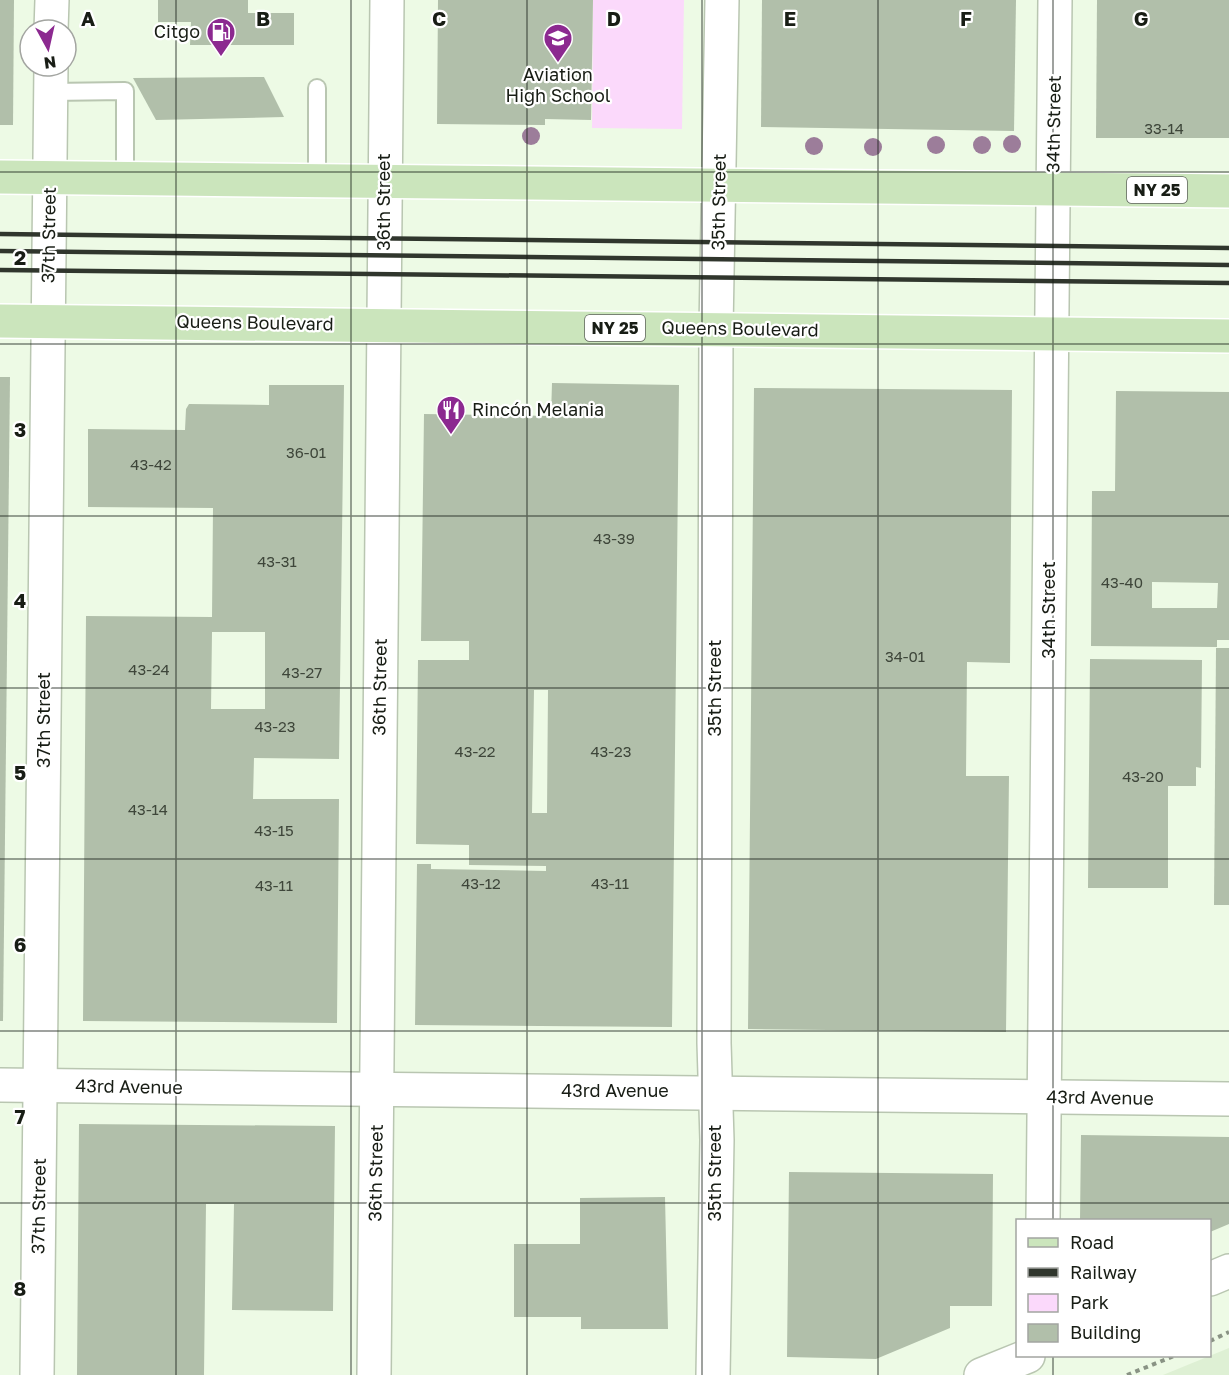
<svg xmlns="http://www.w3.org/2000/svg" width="1229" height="1375" viewBox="0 0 1229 1375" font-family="'Golos Text',sans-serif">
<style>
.built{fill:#def0d4}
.green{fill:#fbd9fb}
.building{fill:#b1bfaa;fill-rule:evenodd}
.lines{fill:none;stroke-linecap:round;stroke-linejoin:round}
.service-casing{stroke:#b9c6b1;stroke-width:20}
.minor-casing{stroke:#b9c6b1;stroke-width:36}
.primary-casing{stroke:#fff;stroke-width:36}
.path{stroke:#899384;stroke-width:4;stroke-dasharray:4.5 4.5;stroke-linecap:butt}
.service{stroke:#fff;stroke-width:16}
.minor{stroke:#fff;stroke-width:33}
.primary{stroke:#cbe5bc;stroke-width:33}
.rail{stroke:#30362d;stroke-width:4.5}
.tree{fill:#9c7d9a}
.grid{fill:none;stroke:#181d15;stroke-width:1.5;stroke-opacity:0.55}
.labels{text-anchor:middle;stroke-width:4.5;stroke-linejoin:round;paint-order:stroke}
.number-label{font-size:15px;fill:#3e463a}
.shield{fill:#fff;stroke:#5d615b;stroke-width:1.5}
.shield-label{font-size:16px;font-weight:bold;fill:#181d15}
.poi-label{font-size:18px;fill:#181d15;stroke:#fff;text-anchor:end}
.street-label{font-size:18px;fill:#181d15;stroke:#fff}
.grid-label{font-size:20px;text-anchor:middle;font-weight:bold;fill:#181d15;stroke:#fff;stroke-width:4.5;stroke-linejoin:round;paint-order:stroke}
</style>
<rect width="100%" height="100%" fill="#edfae5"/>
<path class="built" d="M1229 1348V1375H1163Z"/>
<path class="green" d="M593 0H684L682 129 592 128Z"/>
<g class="building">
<path d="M0 0H14L13 125H0Z"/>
<path d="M158 0H248V13H294V45H190L191 22H158Z"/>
<path d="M438 0H593L591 120 545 119V125L437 124Z"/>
<path d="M762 0H1016L1014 131 761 127Z"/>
<path d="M1097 0H1229V138H1096Z"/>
<path d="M264 77 284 117 156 120 133 78Z"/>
<path d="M0 377H10L3 1021H0Z"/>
<path d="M552 383 679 385 672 1027 415 1025 417 864H431V869L546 871V866L469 865V845L416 844 418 660H469V641H421L424 414 551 416ZM534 690H548L547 813H532Z"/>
<path d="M269 385H344L339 759 254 758 253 799H339L337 1023 83 1021 86 616 212 617 213 508 88 507V429L185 430 186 409 189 404 269 405ZM212 632H265V709H211Z"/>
<path d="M754 388 1012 390 1010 663 967 662 966 776H1009L1006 1032 748 1029Z"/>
<path d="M1116 391 1229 392V640H1217V647L1091 646 1092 491H1115ZM1152 582 1218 583 1217 608H1152Z"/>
<path d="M1216 648H1229V905H1214Z"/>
<path d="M1090 659 1202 660 1201 768 1196 767V786H1168V888H1088Z"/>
<path d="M79 1124 335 1126 333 1311 232 1310 234 1204H206L204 1375H77Z"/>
<path d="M1081 1135 1229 1137V1224L1210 1232V1220H1080Z"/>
<path d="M789 1172 993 1174 992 1306H950V1328L876 1359 787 1357Z"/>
<path d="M665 1197 668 1329H581V1317H514V1244H580V1198Z"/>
</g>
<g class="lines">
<g class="service-casing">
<g id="service">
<path d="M50 92 125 91V178"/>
<path d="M317 179V88"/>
</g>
</g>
<g class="minor-casing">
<g id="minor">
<path d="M51 30 52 0"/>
<path d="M0 1085 1229 1099"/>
<path d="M1043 1220 1055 0"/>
<path d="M1210 1279 1229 1271"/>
<path d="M37 1375 51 66"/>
<path d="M374 1375 387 0"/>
<path d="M713 1375 717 1140 714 1043 716 329 722 0"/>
<path d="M981 1375 1028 1356"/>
</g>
</g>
<g class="primary-casing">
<g id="primary">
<path d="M0 177 1229 191"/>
<path d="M0 321 1229 336"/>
</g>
</g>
<g class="path">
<path d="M1210 1341 1229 1332"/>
<path d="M1127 1375 1174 1356"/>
</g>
<use href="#service" class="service"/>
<use href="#minor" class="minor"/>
<use href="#primary" class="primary"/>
<g class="rail">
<path d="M0 234 1229 248"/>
<path d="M0 251 1229 265"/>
<path d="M0 270 1229 283"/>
</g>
</g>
<g class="tree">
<circle cx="531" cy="136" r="9"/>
<circle cx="1012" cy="144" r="9"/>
<circle cx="936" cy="145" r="9"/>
<circle cx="982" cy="145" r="9"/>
<circle cx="814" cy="146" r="9"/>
<circle cx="873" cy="147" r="9"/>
</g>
<path class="grid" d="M176 0V1375M351 0V1375M527 0V1375M702 0V1375M878 0V1375M1053 0V1220M0 172H1229M0 344H1229M0 516H1229M0 688H1229M0 859H1229M0 1031H1229M0 1203H1229M1053 1356V1375"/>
<defs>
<g id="fuel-pin" transform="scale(1.5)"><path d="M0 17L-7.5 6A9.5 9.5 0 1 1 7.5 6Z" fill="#8c2990" stroke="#fff"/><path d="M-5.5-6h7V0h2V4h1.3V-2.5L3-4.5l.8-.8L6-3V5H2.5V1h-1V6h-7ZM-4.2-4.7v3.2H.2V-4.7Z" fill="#fff"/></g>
<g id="school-pin" transform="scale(1.5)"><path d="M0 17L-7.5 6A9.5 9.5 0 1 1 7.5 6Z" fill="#8c2990" stroke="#fff"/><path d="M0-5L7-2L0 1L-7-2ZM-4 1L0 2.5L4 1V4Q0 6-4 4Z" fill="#fff"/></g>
<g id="restaurant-pin" transform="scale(1.5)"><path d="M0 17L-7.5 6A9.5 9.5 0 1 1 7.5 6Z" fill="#8c2990" stroke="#fff"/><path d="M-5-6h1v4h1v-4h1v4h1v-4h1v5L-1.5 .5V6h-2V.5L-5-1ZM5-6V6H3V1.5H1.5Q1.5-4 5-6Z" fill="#fff"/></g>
</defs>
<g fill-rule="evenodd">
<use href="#fuel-pin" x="221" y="32"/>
<use href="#school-pin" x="558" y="38"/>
<use href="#restaurant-pin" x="451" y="410"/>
</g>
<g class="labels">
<g class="number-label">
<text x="1164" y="134">33-14</text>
<text x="306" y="458">36-01</text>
<text x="151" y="470">43-42</text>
<text x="614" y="544">43-39</text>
<text x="277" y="567">43-31</text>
<text x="1122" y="588">43-40</text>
<text x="905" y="662">34-01</text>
<text x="149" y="675">43-24</text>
<text x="302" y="678">43-27</text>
<text x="275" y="732">43-23</text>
<text x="475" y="757">43-22</text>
<text x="611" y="757">43-23</text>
<text x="1143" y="782">43-20</text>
<text x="148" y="815">43-14</text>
<text x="274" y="836">43-15</text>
<text x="481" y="889">43-12</text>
<text x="610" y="889">43-11</text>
<text x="274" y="891">43-11</text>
</g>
<g class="shield">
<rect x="1127" y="177" width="60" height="26" rx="4.5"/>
<rect x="585" y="315" width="60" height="26" rx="4.5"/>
</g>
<g class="shield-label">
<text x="1157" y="196">NY 25</text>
<text x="615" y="334">NY 25</text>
</g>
<g class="poi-label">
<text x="200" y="38">Citgo</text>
<text x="558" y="81" text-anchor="middle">Aviation<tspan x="558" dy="21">High School</tspan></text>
<text x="472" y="416" text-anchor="start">Rincón Melania</text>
</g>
<g class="street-label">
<text transform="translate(1054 124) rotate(-89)" y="6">34th Street</text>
<text transform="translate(384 202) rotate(-90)" y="6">36th Street</text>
<text transform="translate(719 202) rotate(-89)" y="6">35th Street</text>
<text transform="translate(49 235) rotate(-89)" y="6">37th Street</text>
<text transform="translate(255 323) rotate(1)" y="6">Queens Boulevard</text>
<text transform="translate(740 329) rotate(1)" y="6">Queens Boulevard</text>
<text transform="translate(1049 610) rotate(-90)" y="6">34th Street</text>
<text transform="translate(380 687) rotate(-89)" y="6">36th Street</text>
<text transform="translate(715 688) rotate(-90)" y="6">35th Street</text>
<text transform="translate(44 720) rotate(-90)" y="6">37th Street</text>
<text transform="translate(129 1087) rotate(1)" y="6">43rd Avenue</text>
<text x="615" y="1097">43rd Avenue</text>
<text transform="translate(1100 1098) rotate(1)" y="6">43rd Avenue</text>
<text transform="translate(376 1173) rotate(-89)" y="6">36th Street</text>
<text transform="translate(715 1173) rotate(-90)" y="6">35th Street</text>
<text transform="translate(39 1206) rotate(-89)" y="6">37th Street</text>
</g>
</g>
<g class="grid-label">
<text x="88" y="26">A</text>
<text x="263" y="26">B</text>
<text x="439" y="26">C</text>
<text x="614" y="26">D</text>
<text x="790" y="26">E</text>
<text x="966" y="26">F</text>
<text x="1141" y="26">G</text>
<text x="20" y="265">2</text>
<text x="20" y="437">3</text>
<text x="20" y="608">4</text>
<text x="20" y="780">5</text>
<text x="20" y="952">6</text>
<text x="20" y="1124">7</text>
<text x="20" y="1296">8</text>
</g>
<rect x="1016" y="1219" width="195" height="138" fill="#ffffff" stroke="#a3a5a1" stroke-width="1.5"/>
<rect x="1028" y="1238" width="30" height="9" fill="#cbe5bc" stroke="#a3a5a1" stroke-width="1.5"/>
<text x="1070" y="1249" font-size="18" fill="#181d15">Road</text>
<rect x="1028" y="1268" width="30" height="9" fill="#30362d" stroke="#a3a5a1" stroke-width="1.5"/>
<text x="1070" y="1279" font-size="18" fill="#181d15">Railway</text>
<rect x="1028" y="1294" width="30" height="18" fill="#fbd9fb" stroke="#a3a5a1" stroke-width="1.5"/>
<text x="1070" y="1309" font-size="18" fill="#181d15">Park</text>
<rect x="1028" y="1324" width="30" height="18" fill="#b1bfaa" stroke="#a3a5a1" stroke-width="1.5"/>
<text x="1070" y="1339" font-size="18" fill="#181d15">Building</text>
<g transform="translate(48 48) rotate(172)"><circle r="28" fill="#ffffff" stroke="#a3a5a1" stroke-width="1.5"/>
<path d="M0-4.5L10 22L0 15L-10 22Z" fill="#8c2990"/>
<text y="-9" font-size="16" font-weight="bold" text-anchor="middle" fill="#181d15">N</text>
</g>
</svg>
